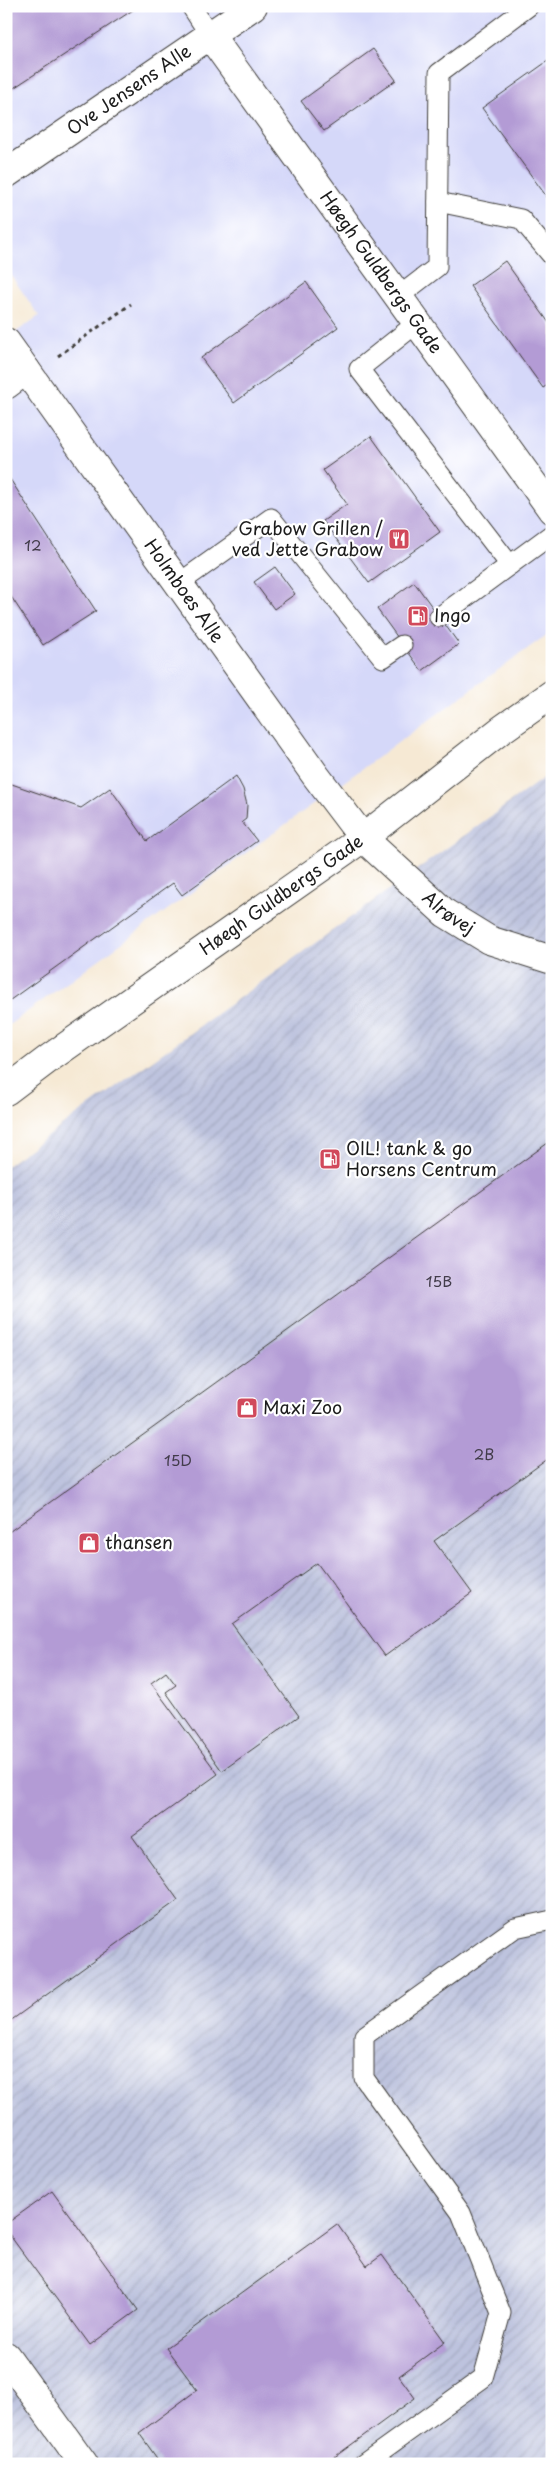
<svg xmlns="http://www.w3.org/2000/svg" width="558" height="2470" viewBox="0 0 558 2470" font-family="'Playpen Sans',sans-serif">
<style>
.built{fill:#d5d8f9}
.industrial{fill:url(#industrial-furrows)}
.building{fill:#b39bd5}
.lines{fill:none;stroke-linecap:round;stroke-linejoin:round}
.service-casing{stroke:#3d3b38;stroke-width:21}
.minor-casing{stroke:#3d3b38;stroke-width:30}
.tertiary-casing{stroke:#3d3b38;stroke-width:30}
.path{stroke:#3d3b38;stroke-width:3;stroke-dasharray:4 4;stroke-linecap:butt}
.service{stroke:#fff;stroke-width:19}
.minor{stroke:#fff;stroke-width:28}
.tertiary{stroke:#fff;stroke-width:28}
.labels{text-anchor:middle;stroke-width:4.5;stroke-linejoin:round;paint-order:stroke}
.number-label{font-size:15px;fill:#423c4a}
.street-label{font-size:18px;fill:#1c1c1c;stroke:#fff}
.poi-label{font-size:18px;fill:#1c1c1c;stroke:#fff;text-anchor:start}
</style>
<defs>
<pattern id="industrial-furrows" width="10" height="10" patternUnits="userSpaceOnUse" patternTransform="scale(1.25)"><rect width="10" height="10" fill="#bdc3de"/><path d="M-1 1l2-2M0 10L10 0M9 11l2-2" fill="none" stroke="#a2a7be"/></pattern>
</defs>
<rect width="100%" height="100%" fill="#fff"/>
<filter id="ink" filterUnits="userSpaceOnUse"><feTurbulence type="fractalNoise" baseFrequency=".02" numOctaves="2"/><feDisplacementMap in="SourceGraphic" scale="10" xChannelSelector="R" yChannelSelector="G"/><feConvolveMatrix kernelMatrix="1 2 1 2 8 2 1 2 1" color-interpolation-filters="sRGB"/></filter>
<filter id="wash" filterUnits="userSpaceOnUse"><feTurbulence type="fractalNoise" baseFrequency=".0096" numOctaves="4" result="noise"/><feDisplacementMap in="SourceGraphic" scale="20" xChannelSelector="R" yChannelSelector="G"/><feGaussianBlur stdDeviation="1.12" result="paint"/><feColorMatrix in="noise" values="0 0 0 0 0 0 0 0 0 0 0 0 0 0 0 0 0 1.4 0 .05"/><feComposite in="paint" operator="in"/></filter>
<g filter="url(#wash)">
<rect width="100%" height="100%" fill="#f6e9d4"/>
<path class="built" d="M6 6H552V631L6 1027V339L39 316 6 268Z"/>
<path class="industrial" d="M552 772V2464H6V1166Z"/>
<g id="blocks">
<g class="building">
<path d="M6 6H139L6 93Z"/>
<path d="M373 49 396 80 324 131 301 101Z"/>
<path d="M552 58V204L482 108Z"/>
<path d="M505 261 552 327V382L543 388 470 286Z"/>
<path d="M306 282 338 327 234 403 201 358Z"/>
<path d="M371 436 440 532 369 583 323 521 347 504 323 470Z"/>
<path d="M6 473 96 611 43 645 6 589Z"/>
<path d="M275 567 295 594 274 609 254 582Z"/>
<path d="M414 582 459 644 422 671 377 609Z"/>
<path d="M236 776 243 789 247 805 246 819 242 822 257 841 182 895 173 883 6 1003V782L81 808 110 788 147 841Z"/>
<path d="M552 1140V1456L434 1541 472 1593 385 1656 317 1563 232 1624 299 1716 222 1771 166 1692 176 1685 166 1672 151 1683 218 1774 132 1836 178 1900 6 2024V1534Z"/>
<path d="M52 2191 138 2310 90 2345 6 2230V2224Z"/>
<path d="M337 2224 367 2266 382 2255 445 2342 399 2376 415 2398 325 2464H161L139 2433 197 2390 166 2348Z"/>
</g>
</g>
</g>
<g filter="url(#ink)">
<use href="#blocks" fill-opacity="0" stroke="#3d3b38" stroke-width="1"/>
<g class="lines">
<g class="service-casing">
<g id="service">
<path d="M191 6 209 34"/>
<path d="M438 202 521 219 552 256"/>
<path d="M398 297 437 267 439 73 529 6"/>
<path d="M417 323 359 369 510 565"/>
<path d="M178 584 271 518 383 658 402 645"/>
<path d="M439 617 552 534"/>
<path d="M363 2464 483 2378 501 2313 461 2213 364 2078V2036L515 1928 552 1920"/>
</g>
</g>
<g class="minor-casing">
<g id="minor">
<path id="s1" d="M209 34 552 510"/>
<path id="s2" d="M6 174 253 6"/>
<path d="M6 385 26 370"/>
<path id="s3" d="M363 838 445 913 489 940 552 960"/>
<path d="M6 2356 84 2464"/>
</g>
</g>
<g class="tertiary-casing">
<g id="tertiary">
<path id="s4" d="M6 342 316 776 363 838"/>
<path id="s5" d="M6 1091 51 1057 363 838 501 730 552 694"/>
</g>
</g>
<path class="path" d="M58 356 131 304"/>
<use href="#service" class="service"/>
<use href="#minor" class="minor"/>
<use href="#tertiary" class="tertiary"/>
</g>
</g>
<defs>
<g id="restaurant-square" transform="scale(1.125)"><rect x="-9" y="-9" width="18" height="18" rx="4" fill="#d1495b" stroke="#fff"/><path d="M-5-6h1v4h1v-4h1v4h1v-4h1v5L-1.5 .5V6h-2V.5L-5-1ZM5-6V6H3V1.5H1.5Q1.5-4 5-6Z" fill="#fff"/></g>
<g id="fuel-square" transform="scale(1.125)"><rect x="-9" y="-9" width="18" height="18" rx="4" fill="#d1495b" stroke="#fff"/><path d="M-5.5-6h7V0h2V4h1.3V-2.5L3-4.5l.8-.8L6-3V5H2.5V1h-1V6h-7ZM-4.2-4.7v3.2H.2V-4.7Z" fill="#fff"/></g>
<g id="shop-square" transform="scale(1.125)"><rect x="-9" y="-9" width="18" height="18" rx="4" fill="#d1495b" stroke="#fff"/><path d="M-5-2.5h2.3a2.7 3.5 0 0 1 5.4 0H5L5.5 6h-11ZM-1.5-2.5h3a1.5 2.3 0 0 0-3 0Z" fill="#fff"/></g>
</defs>
<g fill-rule="evenodd">
<use href="#restaurant-square" x="399" y="539"/>
<use href="#fuel-square" x="418" y="616"/>
<use href="#fuel-square" x="330" y="1159"/>
<use href="#shop-square" x="247" y="1408"/>
<use href="#shop-square" x="89" y="1543"/>
</g>
<g class="labels">
<g class="number-label">
<text x="33" y="551">12</text>
<text x="439" y="1287">15B</text>
<text x="484" y="1460">2B</text>
<text x="178" y="1466">15D</text>
</g>
<g class="street-label">
<text dy="6" stroke="none"><textPath href="#s2" startOffset="149">Ove Jensens Alle</textPath></text>
<text dy="6" stroke="none"><textPath href="#s1" startOffset="294">Høegh Guldbergs Gade</textPath></text>
<text dy="6" stroke="none"><textPath href="#s4" startOffset="306">Holmboes Alle</textPath></text>
<text dy="6" stroke="none"><textPath href="#s5" startOffset="338">Høegh Guldbergs Gade</textPath></text>
<text dy="6" stroke="none"><textPath href="#s3" startOffset="114">Alrøvej</textPath></text>
</g>
<g class="poi-label">
<text x="383" y="535" text-anchor="end">Grabow Grillen /<tspan x="383" dy="21">ved Jette Grabow</tspan></text>
<text x="434" y="622">Ingo</text>
<text x="346" y="1155">OIL! tank &amp; go<tspan x="346" dy="21">Horsens Centrum</tspan></text>
<text x="263" y="1414">Maxi Zoo</text>
<text x="105" y="1549">thansen</text>
</g>
</g>
<rect width="558" height="2470" fill="none" stroke="#fff" stroke-width="25"/>
</svg>
